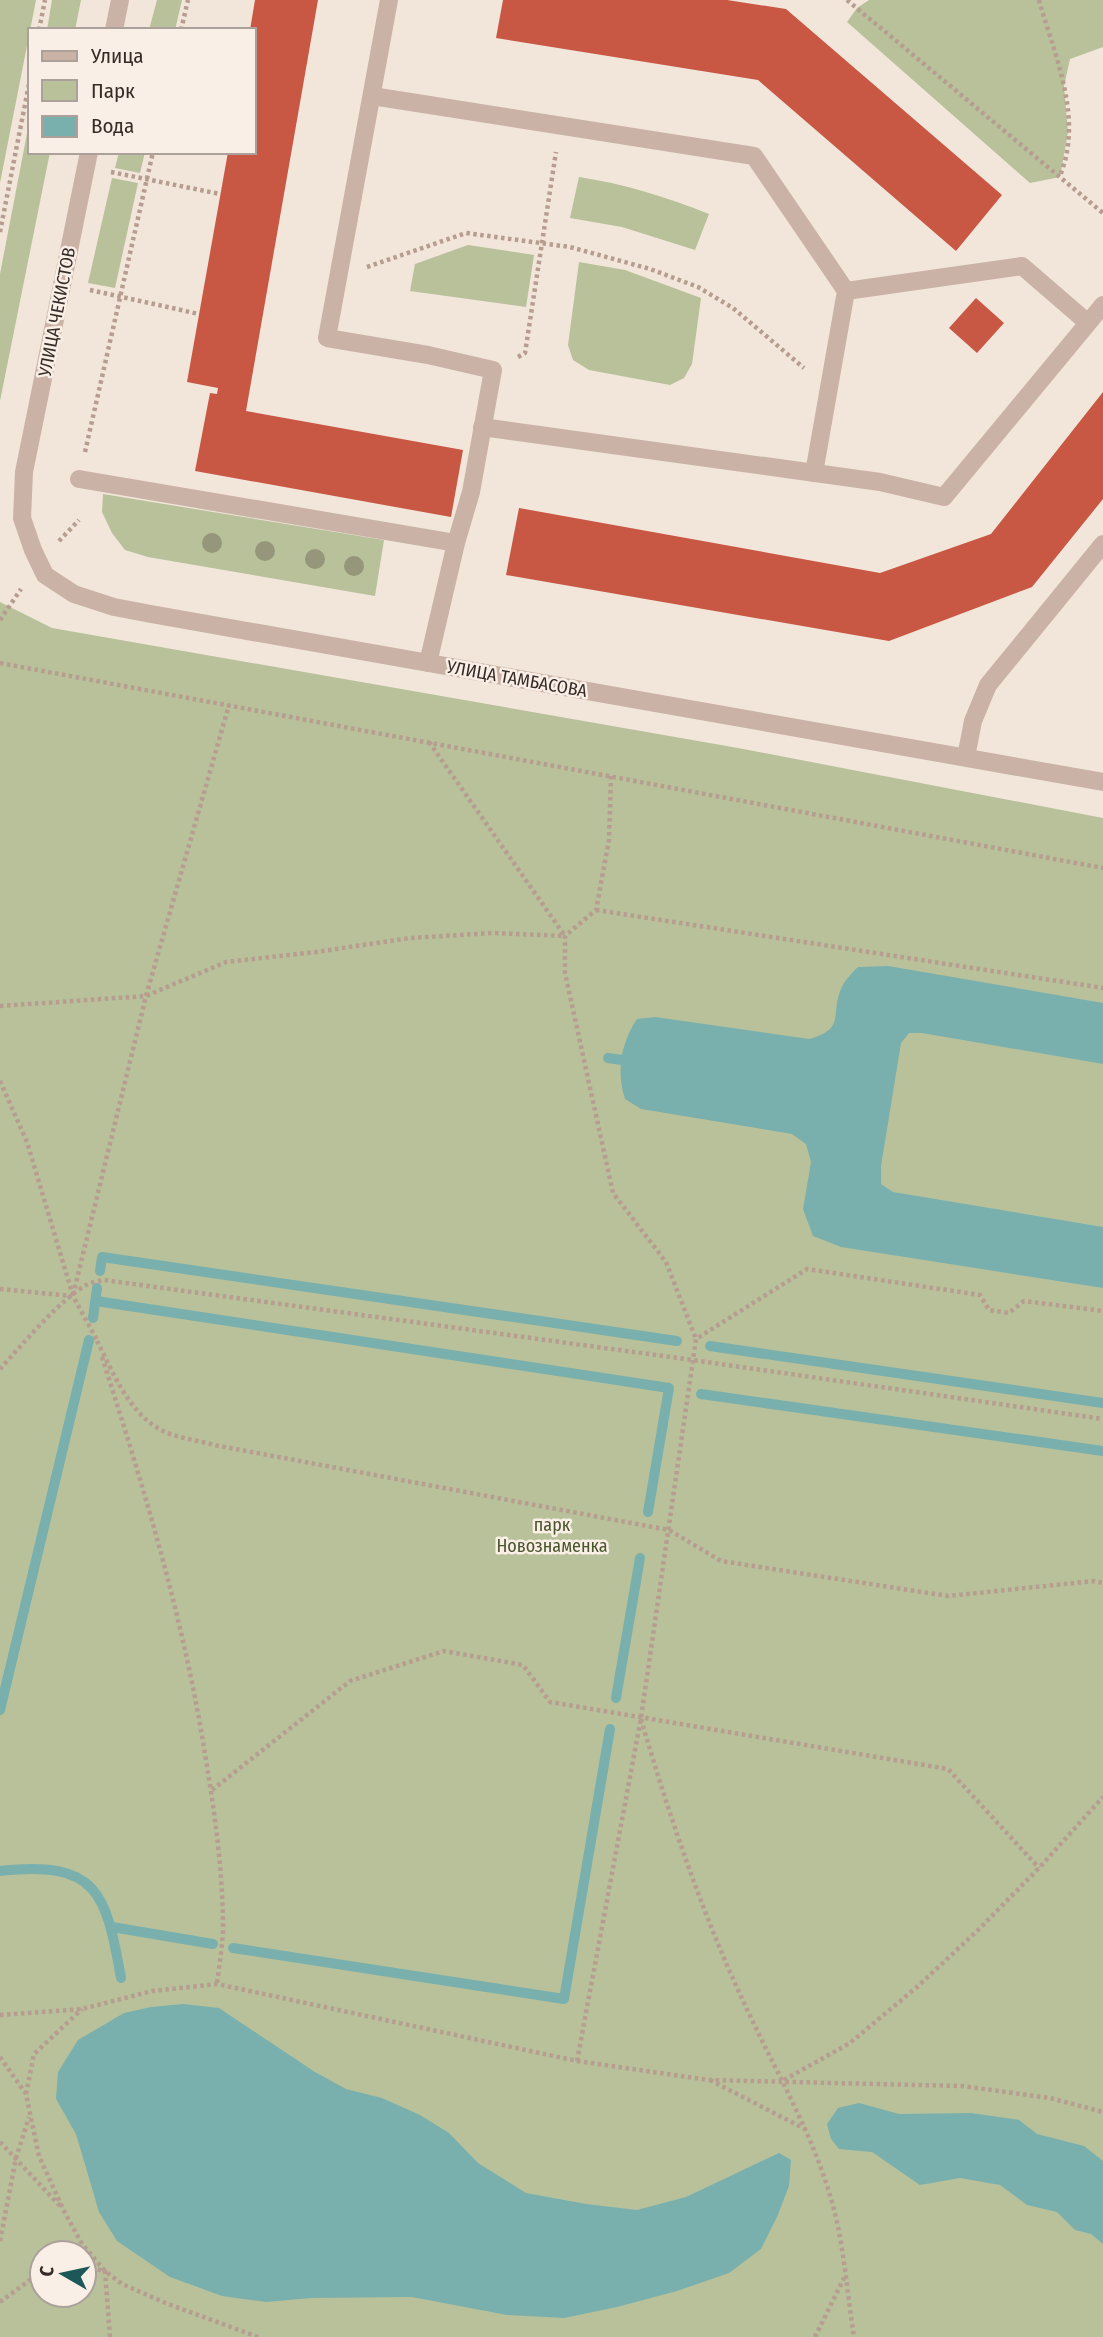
<svg xmlns="http://www.w3.org/2000/svg" width="1103" height="2337" viewBox="0 0 1103 2337" font-family="'Fira Sans Condensed',sans-serif">
<style>
.green{fill:#b8c19a;fill-rule:evenodd}
.water{fill:#79b0ad}
.lines{fill:none;stroke-linecap:round;stroke-linejoin:round}
.stream{stroke:#79b0ad;stroke-width:10}
.building{fill:#c85743}
.path{stroke:#b69d90;stroke-width:4.5;stroke-dasharray:3.5 3.5;stroke-linecap:butt}
.service{stroke:#cab3a6;stroke-width:18}
.minor{stroke:#cab3a6;stroke-width:18}
.tree{fill:#95967a}
.labels{text-anchor:middle;stroke-width:5;stroke-linejoin:round;paint-order:stroke}
.street-label{font-size:18px;fill:#362b27;stroke:#faefe7}
.park-label{font-size:18px;fill:#49552b;stroke:#faefe7}
</style>
<rect width="100%" height="100%" fill="#f2e5da"/>
<g class="green">
<path d="M0 0H36L0 183Z"/>
<path d="M52 0H81L75 30H47Z"/>
<path d="M157 0H182L175 30H149Z"/>
<path d="M869 0H1103V47L1070 59 1064 86 1068 132 1060 177 1030 183 847 22 857 8Z"/>
<path d="M30 118V152H50L0 401V274Z"/>
<path d="M119 152H145L140 173 115 168Z"/>
<path d="M579 177C625 184 666 197 709 214L695 250 622 227 570 218Z"/>
<path d="M112 178 138 183 115 288 88 283Z"/>
<path d="M468 245 534 255 526 307 410 291 415 264Z"/>
<path d="M579 262 625 270 701 298 692 364 684 378 670 385 589 370 573 360 568 345Z"/>
<path d="M103 494 384 540 375 596 148 557 125 550 112 533 102 512Z"/>
<path d="M0 602 52 628 738 748 1103 818V2337H0ZM42 2253H84V2295H42Z"/>
</g>
<g class="water">
<path d="M888 966 1103 1003V1064L922 1033H909L901 1043 881 1166V1184L893 1192 1103 1227V1288L841 1247 813 1236 803 1209 811 1162 806 1144 792 1134 641 1109 625 1099C616 1071 621 1043 637 1019L655 1017 809 1039C846 1029 830 1015 841 989 844 981 852 973 858 967Z"/>
<path d="M183 2004 219 2008 315 2072 346 2089 382 2098 420 2115 449 2133 478 2163 526 2193 586 2204 637 2210 686 2197 779 2153 791 2160 789 2186 777 2217 761 2249 729 2273 677 2291 617 2307 564 2318 507 2315 412 2297 311 2298 266 2302 222 2296 170 2277 117 2241 99 2212 76 2134 56 2099 58 2072 78 2040 124 2013 151 2007Z"/>
<path d="M859 2103 899 2114 971 2113 1019 2120 1037 2134 1084 2146 1103 2161V2244L1091 2234 1075 2230 1057 2212 1027 2205 1000 2185 960 2178 920 2185 872 2152 839 2149 831 2139 827 2124 838 2108Z"/>
</g>
<g class="lines">
<g class="stream">
<path d="M608 1058 622 1060"/>
<path d="M100 1271 102 1257 677 1341"/>
<path d="M96 1301 669 1388 648 1512"/>
<path d="M93 1318 97 1288"/>
<path d="M710 1346 1103 1403"/>
<path d="M701 1394 1103 1451"/>
<path d="M616 1698 640 1558"/>
<path d="M0 1710 89 1340"/>
<path d="M0 1871C98 1860 106 1893 121 1978"/>
<path d="M112 1927 213 1944"/>
<path d="M233 1948 564 1999 610 1729"/>
</g>
</g>
<g class="building">
<path d="M255 0H318L246 411 463 450 451 517 195 471 210 393 217 394 218 388 187 382 228 152H254V30H250Z"/>
<path d="M503 0H727L786 9 1002 195 956 251 758 80 496 38Z"/>
<path d="M976 298 1004 323 977 353 949 328Z"/>
<path d="M1103 392V499L1032 587 889 641 506 575 519 508 880 573 991 534Z"/>
</g>
<g class="lines">
<g class="path">
<path d="M847 0 1103 213"/>
<path d="M1039 0C1052 47 1076 101 1067 151 1066 160 1062 169 1060 177"/>
<path d="M39 30 45 0"/>
<path d="M181 30 188 0"/>
<path d="M111 172 220 194"/>
<path d="M0 232 30 79"/>
<path d="M367 267 466 233 570 247 650 269 698 287 733 308 804 368"/>
<path d="M90 290 199 314"/>
<path d="M518 357 525 353 556 152"/>
<path d="M85 452 153 152"/>
<path d="M59 541 79 520"/>
<path d="M0 620 21 589"/>
<path d="M0 663 1103 868"/>
<path d="M429 742 565 936"/>
<path d="M611 776 609 840 596 910 565 936V973L613 1193 666 1262 696 1339"/>
<path d="M596 910 1103 988"/>
<path d="M0 1006 146 996 226 962 316 952 410 938 493 933 565 936"/>
<path d="M0 1081 27 1142 73 1296 98 1342"/>
<path d="M0 1289 72 1296"/>
<path d="M73 1295 146 996 229 705"/>
<path d="M97 1341C113 1372 128 1412 161 1430 176 1438 197 1440 214 1445L669 1530 721 1561 948 1596 1094 1581 1103 1583"/>
<path d="M102 1357C142 1482 180 1607 202 1736 213 1801 223 1865 223 1931 222 1949 219 1967 217 1984"/>
<path d="M0 1369C22 1345 60 1299 88 1284 93 1282 99 1281 104 1280L693 1360 1103 1419"/>
<path d="M641 1719C671 1822 706 1925 753 2022 784 2087 821 2150 837 2222 845 2259 848 2299 854 2337"/>
<path d="M212 1790 350 1681 444 1651 523 1665 550 1702 948 1769 1039 1868"/>
<path d="M0 2015 82 2009 152 1991 217 1984 577 2061 709 2080 962 2086 1050 2098 1103 2112"/>
<path d="M0 2057 26 2094 39 2156 63 2209 82 2244 105 2271 122 2284 168 2304 258 2337"/>
<path d="M577 2061 641 1718 696 1339 807 1269 980 1295 989 1310 1009 1313 1024 1301 1103 1311"/>
<path d="M710 2080 805 2129"/>
<path d="M784 2080 850 2043 917 1987 977 1931 1039 1868 1103 1797"/>
<path d="M26 2094 34 2054 82 2009"/>
<path d="M0 2142 60 2206"/>
<path d="M0 2241 16 2158 29 2117"/>
<path d="M84 2267 105 2271 110 2337"/>
<path d="M0 2302 42 2271"/>
<path d="M815 2337 844 2278"/>
</g>
<g class="service">
<path d="M389 0 327 338 428 355 493 370 471 492 456 543 428 663"/>
<path d="M372 96 754 156 846 291 814 473"/>
<path d="M846 291 1022 266 1088 323"/>
<path d="M482 427 880 482 944 497 1103 305"/>
<path d="M79 479 456 543"/>
<path d="M966 757 973 721 988 685 1103 544"/>
</g>
<g class="minor">
<path d="M114 30 120 0"/>
<path d="M89 152 24 472 22 518 33 550 45 575 74 594 114 607 151 614 1103 782"/>
</g>
</g>
<g class="tree">
<circle cx="212" cy="543" r="10"/>
<circle cx="265" cy="551" r="10"/>
<circle cx="315" cy="559" r="10"/>
<circle cx="354" cy="566" r="10"/>
</g>
<g class="labels">
<g class="street-label">
<text transform="translate(57 312) rotate(-79)" y="6">УЛИЦА ЧЕКИСТОВ</text>
<text transform="translate(517 679) rotate(10)" y="6">УЛИЦА ТАМБАСОВА</text>
</g>
<g class="park-label">
<text x="552" y="1531">парк<tspan x="552" dy="21">Новознаменка</tspan></text>
</g>
</g>
<rect x="28" y="28" width="228" height="126" fill="#faefe7" stroke="#aca19a" stroke-width="2"/>
<rect x="42" y="51" width="35" height="10" fill="#cab3a6" stroke="#aca19a" stroke-width="2"/>
<text x="91" y="63" font-size="21" fill="#362b27">Улица</text>
<rect x="42" y="80" width="35" height="21" fill="#b8c19a" stroke="#aca19a" stroke-width="2"/>
<text x="91" y="98" font-size="21" fill="#362b27">Парк</text>
<rect x="42" y="116" width="35" height="21" fill="#79b0ad" stroke="#aca19a" stroke-width="2"/>
<text x="91" y="133" font-size="21" fill="#362b27">Вода</text>
<g transform="translate(63 2274) rotate(279)"><circle r="33" fill="#faefe7" stroke="#aca19a" stroke-width="2"/>
<path d="M0-5L12 26L0 18L-12 26Z" fill="#1c5857"/>
<text y="-10" font-size="19" font-weight="bold" text-anchor="middle" fill="#362b27">С</text>
</g>
</svg>
